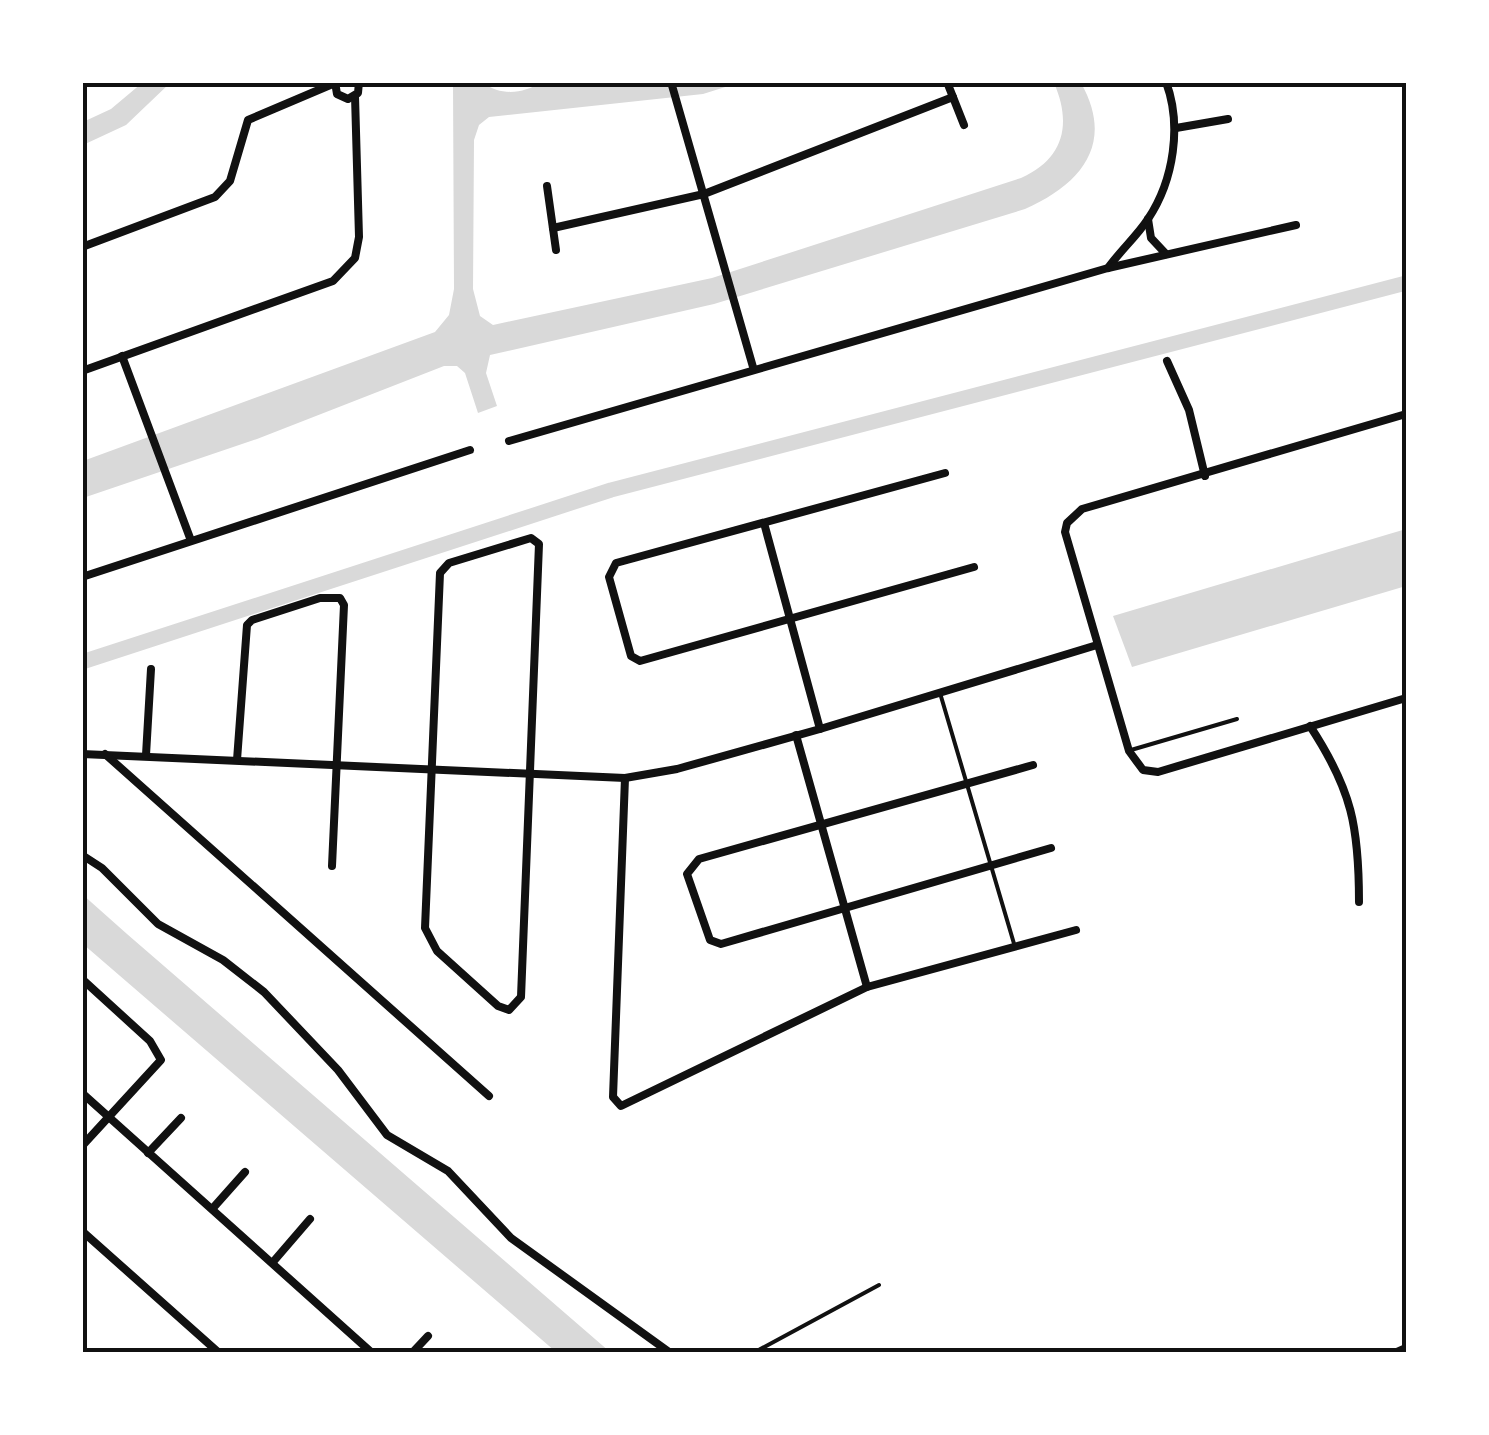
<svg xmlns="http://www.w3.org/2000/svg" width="1489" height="1435" viewBox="0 0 1489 1435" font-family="'Work Sans',sans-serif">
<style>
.water{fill:#d9d9d9}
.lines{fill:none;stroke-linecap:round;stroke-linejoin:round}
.canal{stroke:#d9d9d9;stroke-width:15}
.service{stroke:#111;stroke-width:4}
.minor{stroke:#111;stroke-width:8}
.neatline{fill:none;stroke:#111;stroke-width:4}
</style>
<rect width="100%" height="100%" fill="#fff"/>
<g class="water">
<path d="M541 82 738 83 703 94 489 117 479 125 474 140 473 289 480 316 493 325 712 278 1021 178C1064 159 1072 124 1054 83H1081C1115 143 1082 184 1025 209L714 304 490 355 486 373 497 406 478 413 465 373 457 366H444L257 439 83 498V461L435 332 449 315 454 289 453 83H484C500 96 524 94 541 82Z"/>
<path d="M142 83H170L126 125 83 145V122L111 109Z"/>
<path d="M1406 529V586L1132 667 1113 616Z"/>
<path d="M82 894 127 934 610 1352H556L83 944Z"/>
</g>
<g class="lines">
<path class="canal" d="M82 662 611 490 1406 283"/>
<g class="service">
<path d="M940 693 1015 947"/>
<path d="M1131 750 1237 719"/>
<path d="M755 1352 879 1285"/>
<path d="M897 1352 900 1351"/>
</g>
<g class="minor">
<path d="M335 82 337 94 348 99 358 93 359 82"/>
<path d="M671 82 753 367"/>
<path d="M947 82 964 125"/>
<path d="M1176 128 1228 119"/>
<path d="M547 186 556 250"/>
<path d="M1148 219 1151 238 1166 254"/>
<path d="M553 228 704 194 953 97"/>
<path d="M82 247 215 197 230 181 248 120 335 83"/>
<path d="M1108 268C1120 251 1137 236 1148 219 1174 180 1182 125 1166 82"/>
<path d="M122 356 190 538"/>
<path d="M1167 361 1189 410 1205 476"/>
<path d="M82 371 333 281 355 258 359 237 355 96"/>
<path d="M1406 414 1082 509 1067 523 1065 532 1129 751 1143 770 1158 772 1406 698"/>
<path d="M509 441 1108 268 1296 225"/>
<path d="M945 473 616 563 609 577 631 656 640 661 974 567"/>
<path d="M764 523 820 729"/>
<path d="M531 538 539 544 521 997 509 1010 498 1006 437 951 425 928 440 573 449 563Z"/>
<path d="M82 577 470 450"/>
<path d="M1310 726C1352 790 1359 827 1359 902"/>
<path d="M796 735 867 987"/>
<path d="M82 754 625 778 677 769 820 729 1097 645"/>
<path d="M105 754 489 1096"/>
<path d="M146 755 151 669"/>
<path d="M237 760 247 625 252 620 320 598H340L344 605 332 866"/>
<path d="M1033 765 699 859 687 874 710 940 721 944 1051 848"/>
<path d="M625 778 613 1097 621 1106 867 987 1076 930"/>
<path d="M82 855 102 868 158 924 223 960 264 992 338 1070 387 1135 448 1171 511 1238 669 1352"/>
<path d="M82 979 150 1041 161 1060 82 1146"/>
<path d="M82 1093 371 1352"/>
<path d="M148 1153 181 1118"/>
<path d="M213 1208 245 1172"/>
<path d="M82 1231 218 1352"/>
<path d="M273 1262 310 1219"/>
<path d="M413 1352 428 1336"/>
<path d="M1397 1352 1406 1348"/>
</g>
</g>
<rect width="1489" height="1435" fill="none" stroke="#ffffff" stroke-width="170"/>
<rect x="85" y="85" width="1319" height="1265" class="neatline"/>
</svg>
